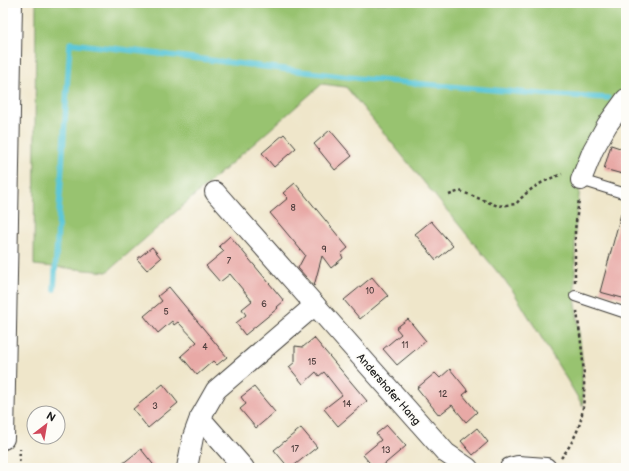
<svg xmlns="http://www.w3.org/2000/svg" width="629" height="471" viewBox="0 0 629 471" font-family="'Balsamiq Sans',sans-serif">
<style>
.green{fill:#98c370;stroke:#5a7046}
.lines{fill:none;stroke-linecap:round;stroke-linejoin:round}
.stream{stroke:#5dc7d8;stroke-width:5.5}
.building{fill:#e8a9a6}
.lane-casing{stroke:#3c3a36;stroke-width:12}
.street-casing{stroke:#3c3a36;stroke-width:22}
.secondary-casing{stroke:#3c3a36;stroke-width:24}
.path{stroke:#3c3a36;stroke-width:2.5;stroke-dasharray:3 3;stroke-linecap:butt}
.lane{stroke:#fff;stroke-width:10}
.street{stroke:#fff;stroke-width:20}
.secondary{stroke:#fff;stroke-width:22}
.labels{text-anchor:middle;stroke-width:3.5;stroke-linejoin:round;paint-order:stroke}
.number-label{font-size:9px;fill:#4f3f3e}
.street-label{font-size:11px;fill:#1c1c1c;stroke:#fdfcf7}
</style>
<rect width="100%" height="100%" fill="#fdfcf7"/>
<filter id="ink" filterUnits="userSpaceOnUse"><feTurbulence type="fractalNoise" baseFrequency=".025" numOctaves="2"/><feDisplacementMap in="SourceGraphic" scale="8" xChannelSelector="R" yChannelSelector="G"/><feConvolveMatrix kernelMatrix="1 2 1 2 8 2 1 2 1" color-interpolation-filters="sRGB"/></filter>
<filter id="wash" filterUnits="userSpaceOnUse"><feTurbulence type="fractalNoise" baseFrequency=".012" numOctaves="4" result="noise"/><feDisplacementMap in="SourceGraphic" scale="16" xChannelSelector="R" yChannelSelector="G"/><feGaussianBlur stdDeviation="0.9" result="paint"/><feColorMatrix in="noise" values="0 0 0 0 0 0 0 0 0 0 0 0 0 0 0 0 0 1.4 0 .05"/><feComposite in="paint" operator="in"/></filter>
<g filter="url(#wash)">
<rect width="100%" height="100%" fill="#efe6ca"/>
<path class="green" d="M36 3H626V99L581 180 575 230V296L582 359 583 406 513 291 346 87 322 84 107 272 34 265Z"/>
<g class="lines">
<path class="stream" d="M54 289 70 43 365 79 541 94 608 98"/>
</g>
<g id="blocks">
<g class="building">
<path d="M330 130 352 156 335 170 314 144Z"/>
<path d="M284 134 296 148 274 167 262 153Z"/>
<path d="M611 145 626 150V175L604 169Z"/>
<path d="M295 183 348 248 341 254 343 258 331 268 322 256 314 286 298 268 305 255 270 213 288 198 283 193Z"/>
<path d="M621 214 626 215V299L600 292Z"/>
<path d="M431 221 453 246 436 260 415 234Z"/>
<path d="M230 236 284 301 277 307 278 308 245 335 236 323 246 315 242 309 252 301 230 274 220 282 206 266 224 251 219 246Z"/>
<path d="M152 247 161 258 147 270 137 259Z"/>
<path d="M372 277 388 296 360 319 344 300Z"/>
<path d="M169 287 227 357 217 365 213 361 197 375 181 356 197 342 178 322 174 325 172 321 158 333 144 316 162 301 158 296Z"/>
<path d="M408 319 426 341 397 365 383 349 401 334 396 328Z"/>
<path d="M314 338 367 401 338 426 324 409 342 395 324 372 319 376 316 372 303 384 289 367 295 362V346L303 347Z"/>
<path d="M450 369 468 391 463 395 477 412 466 422 452 405 439 415 417 388 435 373 440 378Z"/>
<path d="M163 384 178 403 148 428 133 409Z"/>
<path d="M254 387 275 412 256 428 240 409 246 404 241 397Z"/>
<path d="M387 425 406 446 380 468H374L363 455 381 440 376 434Z"/>
<path d="M301 428 317 447 291 468H289L274 450Z"/>
<path d="M477 428 488 442 473 455 461 441Z"/>
<path d="M141 449 156 468H117Z"/>
</g>
</g>
</g>
<g filter="url(#ink)">
<use href="#blocks" fill-opacity="0" stroke="#3c3a36" stroke-width="1"/>
<g class="lines">
<g class="lane-casing">
<g id="lane">
<path d="M581 180 626 194"/>
<path d="M575 296 626 313"/>
</g>
</g>
<g class="street-casing">
<g id="street">
<path d="M581 180 593 150 607 125 626 99"/>
<path d="M215 192 315 305"/>
<path d="M200 418 244 468"/>
<path d="M187 468 193 437 200 418 216 390 315 305 446 453 468 468"/>
<path d="M510 468 518 466 546 468"/>
</g>
</g>
<g class="secondary-casing">
<path id="secondary" d="M3 438 11 3"/>
</g>
<g class="path">
<path d="M449 195 460 191 498 206 516 204C529 188 543 181 562 174"/>
<path d="M575 282V230L579 199"/>
<path d="M561 458C569 448 576 436 580 423 589 389 581 346 577 311"/>
<path d="M19 468 20 449"/>
</g>
<use href="#lane" class="lane"/>
<use href="#street" class="street"/>
<use href="#secondary" class="secondary"/>
</g>
</g>
<g class="labels">
<g class="number-label">
<text x="293" y="211">8</text>
<text x="324" y="252">9</text>
<text x="229" y="264">7</text>
<text x="370" y="294">10</text>
<text x="264" y="307">6</text>
<text x="166" y="315">5</text>
<text x="405" y="348">11</text>
<text x="205" y="350">4</text>
<text x="312" y="365">15</text>
<text x="443" y="397">12</text>
<text x="347" y="407">14</text>
<text x="155" y="409">3</text>
<text x="295" y="452">17</text>
<text x="386" y="453">13</text>
</g>
<g class="street-label">
<text transform="translate(389 389) rotate(49)" y="4">Andershofer Hang</text>
</g>
</g>
<rect width="629" height="471" fill="none" stroke="#fdfcf7" stroke-width="16"/>
<g transform="translate(46 425) rotate(31)"><circle r="19" fill="#fdfcf7" stroke="#a3a29f"/>
<path d="M0-3L7 15L0 10L-7 15Z" fill="#d1495b"/>
<text y="-6" font-size="11" font-weight="bold" text-anchor="middle" fill="#1c1c1c">N</text>
</g>
</svg>
